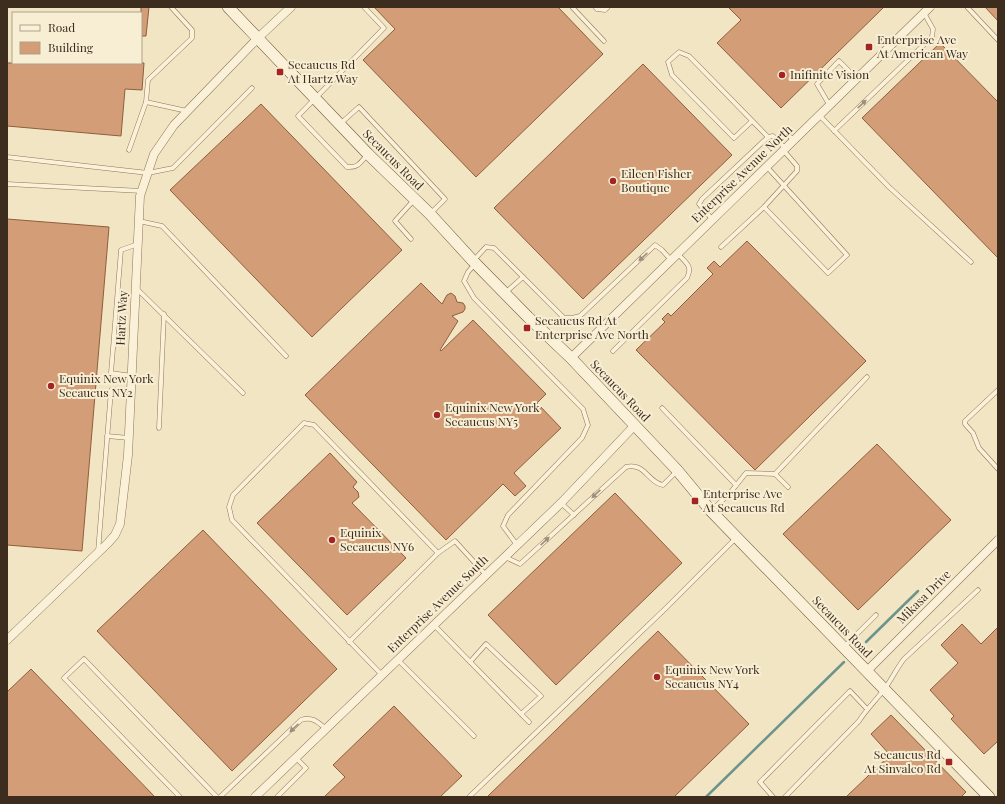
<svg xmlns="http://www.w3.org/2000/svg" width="1005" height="804" viewBox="0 0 1005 804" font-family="'Playfair Display',serif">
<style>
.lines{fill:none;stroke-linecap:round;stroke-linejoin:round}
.stream{stroke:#6c948b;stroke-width:2.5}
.building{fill:#d39e77;stroke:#8f5e3c}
.service-casing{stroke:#8e7658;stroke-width:5}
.minor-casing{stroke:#8e7658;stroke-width:9}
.secondary-casing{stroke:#70573c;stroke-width:12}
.service{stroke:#fbf1d8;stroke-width:4}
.minor{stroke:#fbf1d8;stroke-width:8}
.secondary{stroke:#fbf1d8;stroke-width:11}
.oneway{fill:#9c8f7b}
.poi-dot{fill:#a22423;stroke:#f8eed4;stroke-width:1.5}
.labels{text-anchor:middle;stroke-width:4;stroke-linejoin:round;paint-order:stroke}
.poi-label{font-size:12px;fill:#3d2d1e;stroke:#f8eed4;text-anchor:start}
.street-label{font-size:12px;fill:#3d2d1e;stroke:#f8eed4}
</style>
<rect width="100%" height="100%" fill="#f2e5c4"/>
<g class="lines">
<g class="stream">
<path d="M866 642 918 591"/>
<path d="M706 797 844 662"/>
</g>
</g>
<g class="building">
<path d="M141 7H149L146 36H141Z"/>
<path d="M374 7H558L603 54 476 177 363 60 395 29Z"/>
<path d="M728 7H884L781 108 717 43 741 20Z"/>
<path d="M985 7H998V21Z"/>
<path d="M940 43 998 102V258L862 118Z"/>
<path d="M7 63H144L142 90 125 89 121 136 7 126Z"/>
<path d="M643 64 732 155 583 299 494 208Z"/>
<path d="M261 104 402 250 312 337 170 190Z"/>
<path d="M7 219 109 227 82 551 7 545Z"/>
<path d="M747 241 866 361 755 470 636 350 665 322 662 319 668 313 671 316 713 274 707 268 714 261 720 267Z"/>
<path d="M421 283 442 304 447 295 451 293 455 296 457 302 463 303 465 306V309L463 312 452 316 458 321 440 350 441 351 473 320 546 394 537 403 561 428 514 473 526 486 515 496 503 484 446 540 305 395Z"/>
<path d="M877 444 951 520 858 610 783 534Z"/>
<path d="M330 453 357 482 353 487 358 492 359 497 352 503 406 558 347 615 257 523Z"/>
<path d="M615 493 682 563 556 685 488 615Z"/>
<path d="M203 530 337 669 232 771 97 631Z"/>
<path d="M962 624 981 644 998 627V741L984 754 951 719 954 716 930 690 958 663 941 645Z"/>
<path d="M658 631 749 724 674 797H487Z"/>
<path d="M31 669 155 797H7V692Z"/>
<path d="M394 706 462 776 440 797H324L345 777 333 765Z"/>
<path d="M891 715 966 792 961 797H846L890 755 871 734Z"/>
</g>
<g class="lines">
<g class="service-casing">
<g id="service">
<path d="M171 7 192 30V38L148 80 146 102 187 111"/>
<path d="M364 7 384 28 298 116 347 167C358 168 360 163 367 155"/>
<path d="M572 7 604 41"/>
<path d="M595 7 597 9 605 10 608 7"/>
<path d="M967 7 998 40"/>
<path d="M830 106 817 84 839 61 857 79"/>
<path d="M820 116 889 187 971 262"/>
<path d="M752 121 734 138 672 75 668 62 679 52 689 56 768 137"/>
<path d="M340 124 359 107 445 199 431 213"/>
<path d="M784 130 794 141"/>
<path d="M834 131 932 37 933 29 924 13"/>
<path d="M129 150 146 102"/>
<path d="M7 157 148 173 173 168 252 88"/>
<path d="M7 184 142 191"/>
<path d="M764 207 828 273 847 255 767 167"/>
<path d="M712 219 699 204 702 199 768 137 773 136 786 149"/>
<path d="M139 221 162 226 286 356"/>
<path d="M411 239 395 221 414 200"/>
<path d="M721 247 764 207 797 171V166L784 151"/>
<path d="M474 260 486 247 494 248 564 318H572L580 316 655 245 662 250 671 260"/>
<path d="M475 264 468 272 464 281 474 298 583 409 588 425 582 438 508 515 503 526 517 545"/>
<path d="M136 288 243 393"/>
<path d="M505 293 523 277"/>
<path d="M613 351 687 278C693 266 686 263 678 254"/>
<path d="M132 376 111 373 121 250 138 244"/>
<path d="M998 390 965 421V424L973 433 979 448 998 469"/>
<path d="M662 408 736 485"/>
<path d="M159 428 164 314"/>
<path d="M107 436 129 438"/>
<path d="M775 474 867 377"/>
<path d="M561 503 574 515"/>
<path d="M711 511 730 493 746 473 775 474 788 487"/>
<path d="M98 552 111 390H131"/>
<path d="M438 553 455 541 486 575"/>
<path d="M505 557 520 564 626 467C645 462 648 483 663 485L677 471"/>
<path d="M434 625 529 722"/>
<path d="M349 642 438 553 314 425 304 423 233 495 229 507 232 520 382 675"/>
<path d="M845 646 876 615"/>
<path d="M398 660 474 736"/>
<path d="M470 662 486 644 541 696 521 714"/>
<path d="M180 797 64 678 84 659 217 797"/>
<path d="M220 797 301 720C312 716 318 722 326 729"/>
<path d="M277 797 306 768 296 758"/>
<path d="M469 797 666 608 736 538"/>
<path d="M773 797 760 782 850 691 867 709"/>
<path d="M785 797 859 721C866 710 875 701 883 691 891 681 896 669 904 659L978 590"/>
</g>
</g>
<g class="minor-casing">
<g id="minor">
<path d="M571 358 930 7"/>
<path d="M7 640 108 543 115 535 120 524 128 455 140 196 154 154 174 125 258 38 291 7"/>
<path d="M867 671 998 540"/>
<path d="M255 797 561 503 635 425"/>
</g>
</g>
<g class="secondary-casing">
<path id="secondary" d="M228 7 368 154 430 214 473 261 528 317 571 358 677 470 711 511 989 797"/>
</g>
<use href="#service" class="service"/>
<use href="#minor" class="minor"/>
<use href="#secondary" class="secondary"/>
</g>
<defs><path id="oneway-solid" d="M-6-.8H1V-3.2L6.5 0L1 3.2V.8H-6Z"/></defs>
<g class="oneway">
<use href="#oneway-solid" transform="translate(862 104) rotate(-43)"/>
<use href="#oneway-solid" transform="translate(643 257) rotate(137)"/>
<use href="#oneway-solid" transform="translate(596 494) rotate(137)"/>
<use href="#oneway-solid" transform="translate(545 541) rotate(-43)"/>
<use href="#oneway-solid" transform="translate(294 728) rotate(137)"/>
</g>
<g class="poi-dot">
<rect x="865" y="43" width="8" height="8" rx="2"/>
<rect x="276" y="68" width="8" height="8" rx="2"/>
<circle cx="782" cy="75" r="4"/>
<circle cx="613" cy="181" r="4"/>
<rect x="523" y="324" width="8" height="8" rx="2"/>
<circle cx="51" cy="386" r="4"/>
<circle cx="437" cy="415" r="4"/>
<rect x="691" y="497" width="8" height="8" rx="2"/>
<circle cx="332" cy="540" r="4"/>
<circle cx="657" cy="677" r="4"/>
<rect x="945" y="758" width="8" height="8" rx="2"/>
</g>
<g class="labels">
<g class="poi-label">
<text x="877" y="44">Enterprise Ave<tspan x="877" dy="14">At American Way</tspan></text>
<text x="288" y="69">Secaucus Rd<tspan x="288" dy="14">At Hartz Way</tspan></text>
<text x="790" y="79">Inifinite Vision</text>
<text x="621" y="178">Eileen Fisher<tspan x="621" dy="14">Boutique</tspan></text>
<text x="535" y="325">Secaucus Rd At<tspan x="535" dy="14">Enterprise Ave North</tspan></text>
<text x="59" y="383">Equinix New York<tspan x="59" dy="14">Secaucus NY2</tspan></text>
<text x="445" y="412">Equinix New York<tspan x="445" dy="14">Secaucus NY5</tspan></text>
<text x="703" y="498">Enterprise Ave<tspan x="703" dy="14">At Secaucus Rd</tspan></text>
<text x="340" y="537">Equinix<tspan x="340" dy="14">Secaucus NY6</tspan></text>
<text x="665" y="674">Equinix New York<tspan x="665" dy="14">Secaucus NY4</tspan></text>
<text x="941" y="759" text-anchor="end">Secaucus Rd<tspan x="941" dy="14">At Sinvalco Rd</tspan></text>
</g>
<g class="street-label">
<text transform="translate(393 160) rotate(45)" y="4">Secaucus Road</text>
<text transform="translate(742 174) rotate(-44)" y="4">Enterprise Avenue North</text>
<text transform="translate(122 318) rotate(-87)" y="4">Hartz Way</text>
<text transform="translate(620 391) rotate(46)" y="4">Secaucus Road</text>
<text transform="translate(924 597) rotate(-45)" y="4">Mikasa Drive</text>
<text transform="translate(438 604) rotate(-44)" y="4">Enterprise Avenue South</text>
<text transform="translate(842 627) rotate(46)" y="4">Secaucus Road</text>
</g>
</g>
<rect width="1005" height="804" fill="none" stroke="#3d2d1e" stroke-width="16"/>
<rect x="12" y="12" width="130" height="52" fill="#f8eed4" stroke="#ada18b"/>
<rect x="20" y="25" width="20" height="6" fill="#fbf1d8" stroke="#ada18b"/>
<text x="48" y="32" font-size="12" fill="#3d2d1e">Road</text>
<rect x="20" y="42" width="20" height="12" fill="#d39e77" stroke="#ada18b"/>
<text x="48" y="52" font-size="12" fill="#3d2d1e">Building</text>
</svg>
